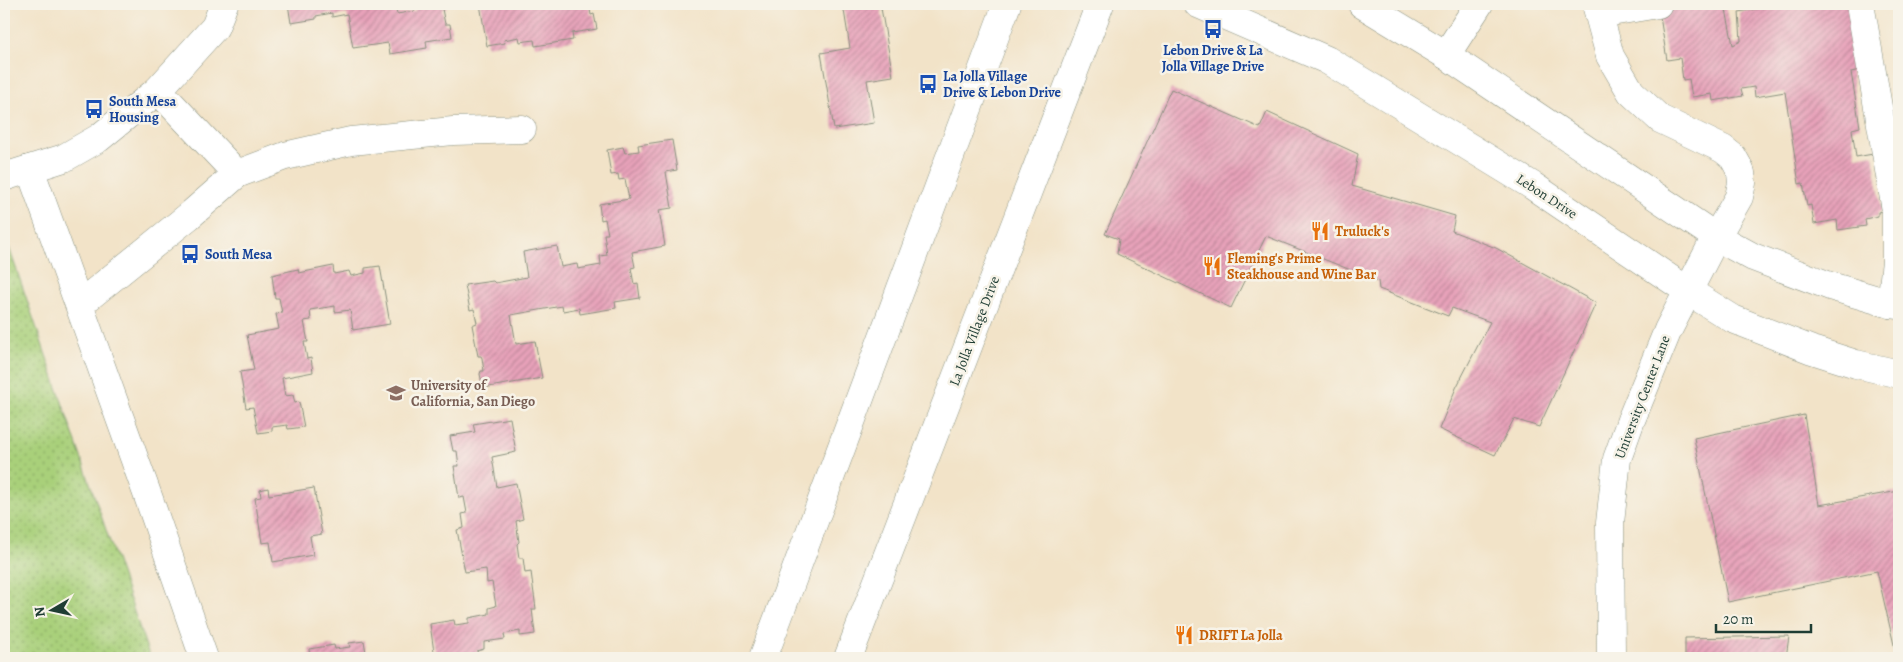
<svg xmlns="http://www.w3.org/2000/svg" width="1903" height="662" viewBox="0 0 1903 662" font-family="Alegreya,serif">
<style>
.grass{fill:url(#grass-dots);stroke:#648657}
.building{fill:url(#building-hatch)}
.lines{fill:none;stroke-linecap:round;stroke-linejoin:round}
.minor-casing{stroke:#88907e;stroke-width:29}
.major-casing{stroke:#88907e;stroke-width:29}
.minor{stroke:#fff;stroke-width:28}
.major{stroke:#fff;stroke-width:28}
.labels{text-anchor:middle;stroke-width:5;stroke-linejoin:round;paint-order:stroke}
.transit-label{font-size:14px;font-weight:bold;fill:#164399;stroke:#f7f3e8;text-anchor:start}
.street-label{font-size:14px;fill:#1f3d34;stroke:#f7f3e8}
.food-label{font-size:14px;font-weight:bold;fill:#c56008;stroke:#f7f3e8;text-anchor:start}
.education-label{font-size:14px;font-weight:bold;fill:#785e54;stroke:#f7f3e8;text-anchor:start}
</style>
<defs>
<pattern id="grass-dots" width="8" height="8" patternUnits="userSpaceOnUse" patternTransform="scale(1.25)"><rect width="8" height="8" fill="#a9d07a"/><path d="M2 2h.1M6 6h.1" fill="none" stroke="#89aa65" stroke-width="1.8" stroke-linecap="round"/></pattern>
<pattern id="building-hatch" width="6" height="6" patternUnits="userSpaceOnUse" patternTransform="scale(1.25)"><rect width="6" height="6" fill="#e8a2ba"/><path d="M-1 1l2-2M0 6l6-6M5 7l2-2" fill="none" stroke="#bb8598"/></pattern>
</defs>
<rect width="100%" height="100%" fill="#f7f3e8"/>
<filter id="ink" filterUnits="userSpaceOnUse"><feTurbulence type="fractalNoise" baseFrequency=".02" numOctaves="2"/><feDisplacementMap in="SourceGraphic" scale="10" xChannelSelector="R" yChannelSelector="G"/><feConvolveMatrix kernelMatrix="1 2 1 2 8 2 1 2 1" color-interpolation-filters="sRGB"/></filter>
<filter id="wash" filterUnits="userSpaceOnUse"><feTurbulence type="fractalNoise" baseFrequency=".0096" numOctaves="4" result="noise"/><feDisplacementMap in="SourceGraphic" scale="20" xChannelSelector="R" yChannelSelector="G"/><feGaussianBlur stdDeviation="1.12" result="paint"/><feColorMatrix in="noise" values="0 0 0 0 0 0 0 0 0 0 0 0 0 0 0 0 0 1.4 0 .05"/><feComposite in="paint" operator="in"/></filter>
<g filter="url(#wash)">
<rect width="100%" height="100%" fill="#f2e3c8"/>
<path class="grass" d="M4 233 150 658H4Z"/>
<g id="blocks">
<g class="building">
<path d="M288 4H395L397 14 415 11 414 4H447V8L442 9 445 24H450L452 37 426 41 427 48 390 54 388 43 353 48 347 14 332 17V13L316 16V19L291 23Z"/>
<path d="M480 4H589L591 15 594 14 597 29 572 33 573 40 535 46 534 40 520 42 519 37 504 40 505 43 487 46Z"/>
<path d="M843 4 901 5 881 8 893 76 867 80 874 123 834 129 821 53 850 48Z"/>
<path d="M1658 4H1725L1733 45 1741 41 1739 12 1773 6V4H1850L1860 70 1851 72 1860 127 1852 129 1856 157 1873 154 1882 211 1878 212V216L1865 219 1866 226 1838 230 1837 220 1814 224 1811 205 1807 206 1803 183 1799 184 1785 92 1755 97 1754 87 1741 89 1743 96 1713 101 1712 94 1692 97 1689 79 1683 80 1680 58 1667 60Z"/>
<path d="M1171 89 1260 128 1267 112 1358 154 1352 186 1455 216 1452 231 1496 248 1596 303 1539 427 1514 419 1495 455 1439 429 1456 388 1490 322 1452 308 1448 316 1379 289 1378 281 1266 236 1231 308 1117 254 1119 239 1105 234Z"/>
<path d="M672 140 677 170 666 172 672 208 659 210 665 246 632 252 635 267 631 268 634 284 638 283 640 298 615 302 616 308 580 314 579 308 563 311 562 306 511 315 516 344 535 341 542 378 483 388 480 374 481 371H484L482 358 481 356H478L472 325 477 323 474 309 470 310 465 285 493 281 495 283 527 277 523 252 557 246 561 267 577 264 578 269 601 265 600 256 607 255 604 234H608L605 219 601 220 599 204 629 199 625 179 619 180 618 174 611 175 607 150 623 147 625 153 639 151 638 145Z"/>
<path d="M333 266 334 274 349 271 351 276 365 273V268L380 266 390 324 353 330 350 310 335 312V306L310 310 311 320 304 321 308 342H304L307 359 311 358 313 372 282 378 285 396 293 395 295 403 299 402 304 427 288 429 287 425 272 427V431L258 433 253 407 246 408 240 372 254 370 247 335 279 329 276 314 282 313 279 298H275L272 275 298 269 299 273Z"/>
<path d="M1804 415 1819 505 1899 491V658H1897L1877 571 1728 602 1694 438Z"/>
<path d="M510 418 516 452 492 457 497 487 516 483 523 519 516 521 519 542 517 544 519 558H523L525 573 531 572 536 609H532L535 634 520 636V631L504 634 505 639 484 642V649L477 651 478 658H437V652H434L430 624 454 620 455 625 469 623V618L489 614V608L496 606 492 582 487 583 486 569 465 572 457 530 464 528 462 514 467 513 464 497 459 498 454 466H459L457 451H453L450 436 475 432 473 424Z"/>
<path d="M268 488 269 495 314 488 322 534 310 536 313 555 273 562 270 542 262 543 255 498 261 497 260 490Z"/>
<path d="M1789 636 1786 658H1685V638Z"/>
<path d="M364 641 367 658H310L309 649 334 645 335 649 350 647 349 643Z"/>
</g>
</g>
</g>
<g filter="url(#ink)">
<use href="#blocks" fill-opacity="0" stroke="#88907e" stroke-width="1"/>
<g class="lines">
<g class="minor-casing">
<g id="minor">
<path d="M1198 4 1327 60 1533 186 1688 291 1733 319 1812 350 1856 364 1899 374"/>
<path d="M1362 4 1446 55 1716 237 1753 257 1830 286 1891 304 1899 305"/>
<path d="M1596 4 1610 56 1631 92 1660 119 1723 149 1733 157 1738 166 1741 173 1742 183 1739 197 1716 237 1668 330 1631 420 1617 459 1610 523 1611 658"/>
<path d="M1860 4 1896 210V261L1891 304"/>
<path d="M1599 14 1658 4"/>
<path d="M1446 55 1479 4"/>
<path d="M158 90 237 174"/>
<path d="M30 169 149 499 204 658"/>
<path d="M4 177 64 158 99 138 158 90 215 27 224 4"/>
<path d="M80 304 189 216 237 174 285 156 351 141 453 131 522 129"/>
</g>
</g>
<g class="major-casing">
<g id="major">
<path d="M763 658 1007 4"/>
<path d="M848 658 1100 4"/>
</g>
</g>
<use href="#minor" class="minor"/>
<use href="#major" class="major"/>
</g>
</g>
<defs>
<g id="bus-bare" transform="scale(1.5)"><path d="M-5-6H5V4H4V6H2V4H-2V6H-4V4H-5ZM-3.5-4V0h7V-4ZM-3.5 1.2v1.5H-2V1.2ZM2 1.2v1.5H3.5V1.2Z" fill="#1a4fb4" stroke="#f7f3e8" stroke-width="2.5" paint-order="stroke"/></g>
<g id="restaurant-bare" transform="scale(1.5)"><path d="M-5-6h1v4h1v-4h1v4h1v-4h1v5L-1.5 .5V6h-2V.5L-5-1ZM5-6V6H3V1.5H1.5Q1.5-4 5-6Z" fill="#e8710a" stroke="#f7f3e8" stroke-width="2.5" paint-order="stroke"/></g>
<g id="university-bare" transform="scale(1.5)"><path d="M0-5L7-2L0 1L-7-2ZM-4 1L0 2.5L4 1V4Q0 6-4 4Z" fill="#8d6e63" stroke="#f7f3e8" stroke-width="2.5" paint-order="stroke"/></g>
</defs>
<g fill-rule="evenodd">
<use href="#bus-bare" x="1213" y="29"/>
<use href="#bus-bare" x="928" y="84"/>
<use href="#bus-bare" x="94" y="109"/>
<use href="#restaurant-bare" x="1320" y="231"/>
<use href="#bus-bare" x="190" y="254"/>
<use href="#restaurant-bare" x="1212" y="266"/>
<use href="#university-bare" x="396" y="393"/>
<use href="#restaurant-bare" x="1184" y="635"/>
</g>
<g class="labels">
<g class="transit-label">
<text x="1213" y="55" text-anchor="middle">Lebon Drive &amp; La<tspan x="1213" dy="16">Jolla Village Drive</tspan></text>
<text x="943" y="81">La Jolla Village<tspan x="943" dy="16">Drive &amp; Lebon Drive</tspan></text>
<text x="109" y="106">South Mesa<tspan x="109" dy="16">Housing</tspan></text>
<text x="205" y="259">South Mesa</text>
</g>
<g class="street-label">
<text transform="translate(1547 196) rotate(33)" y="5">Lebon Drive</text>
<text transform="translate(974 331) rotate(-69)" y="5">La Jolla Village Drive</text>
<text transform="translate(1642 397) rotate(-69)" y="5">University Center Lane</text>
</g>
<g class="food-label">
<text x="1335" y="236">Truluck's</text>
<text x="1227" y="263">Fleming's Prime<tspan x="1227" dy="16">Steakhouse and Wine Bar</tspan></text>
<text x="1199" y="640">DRIFT La Jolla</text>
</g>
<g class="education-label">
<text x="411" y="390">University of<tspan x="411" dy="16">California, San Diego</tspan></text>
</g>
</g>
<rect width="1903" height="662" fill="none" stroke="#f7f3e8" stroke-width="20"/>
<g transform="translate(52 610) rotate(261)" stroke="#f7f3e8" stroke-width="4" paint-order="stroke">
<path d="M0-4L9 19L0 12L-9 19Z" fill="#1f3d34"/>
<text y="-8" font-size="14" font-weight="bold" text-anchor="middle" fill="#1f3d34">N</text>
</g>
<path d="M1716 624v8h95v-8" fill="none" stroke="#1f3d34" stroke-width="2.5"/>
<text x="1723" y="624" font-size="15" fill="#1f3d34" stroke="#f7f3e8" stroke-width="4" paint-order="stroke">20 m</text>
</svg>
